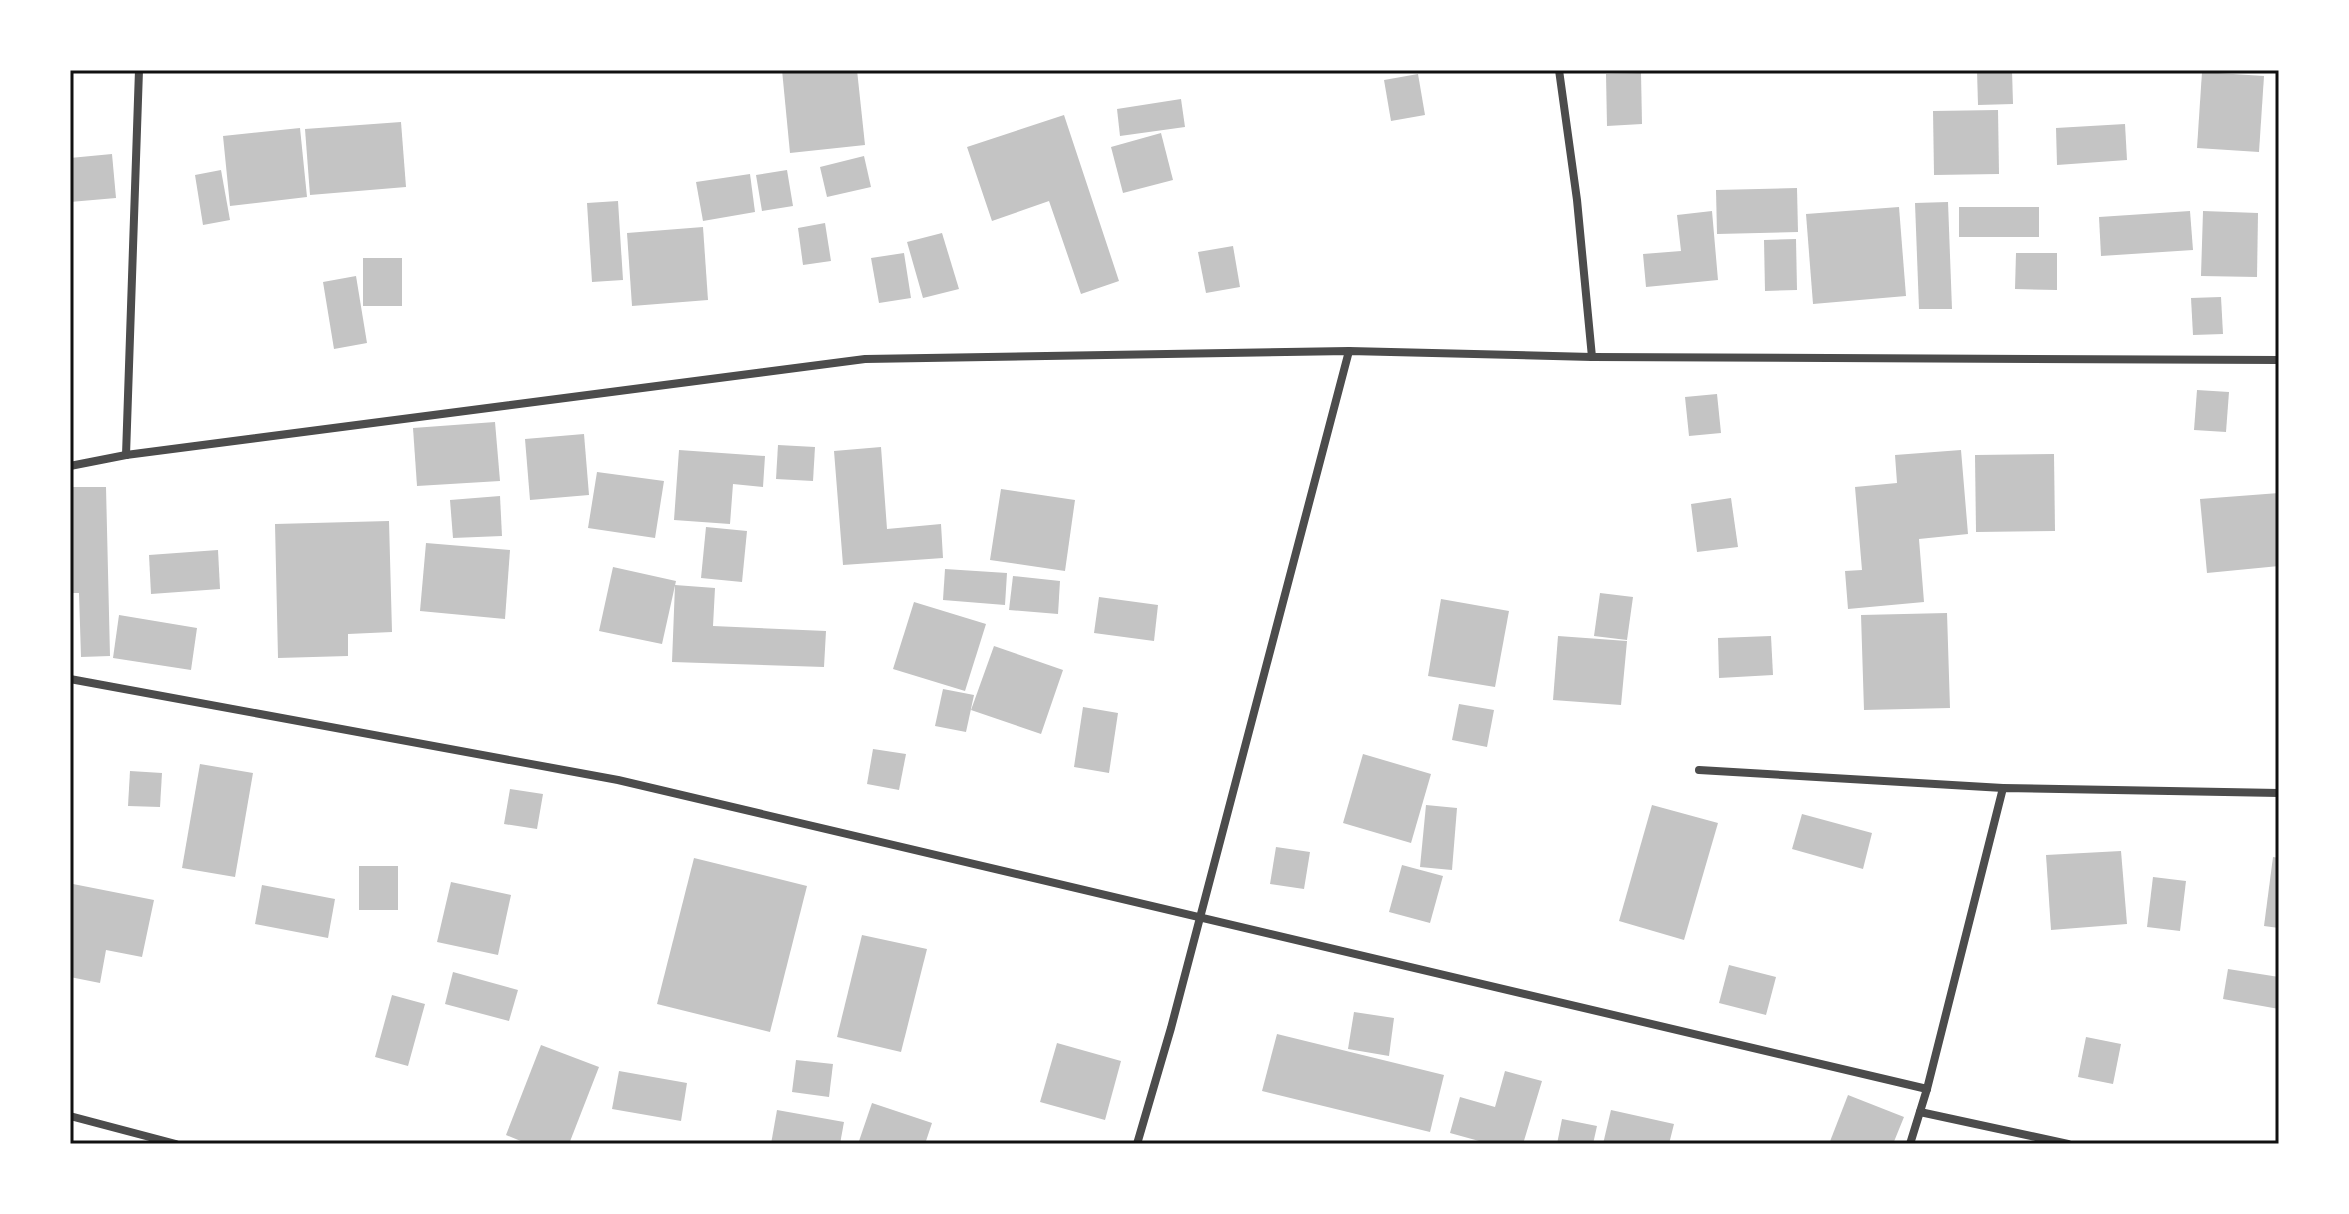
<svg xmlns="http://www.w3.org/2000/svg" width="2349" height="1214" viewBox="0 0 2349 1214" font-family="'Golos Text',sans-serif">
<style>
.building{fill:#c4c4c4}
.lines{fill:none;stroke-linecap:round;stroke-linejoin:round}
.minor{stroke:#4c4c4c;stroke-width:8}
.neatline{fill:none;stroke:#111;stroke-width:3}
</style>
<rect width="100%" height="100%" fill="#fff"/>
<g class="building">
<path d="M782 70H857L865 145 790 153Z"/>
<path d="M1977 70H2012L2013 104 1978 105Z"/>
<path d="M2202 72 2264 76 2259 152 2197 148Z"/>
<path d="M1641 73 1642 124 1607 126 1606 74Z"/>
<path d="M1418 74 1425 115 1391 121 1384 80Z"/>
<path d="M1181 99 1185 127 1120 136 1117 109Z"/>
<path d="M1998 110 1999 174 1934 175 1933 111Z"/>
<path d="M1064 115 1119 281 1081 294 1049 201 992 221 967 147Z"/>
<path d="M401 122 406 187 310 195 305 129Z"/>
<path d="M2125 124 2127 160 2057 165 2056 128Z"/>
<path d="M300 128 307 197 230 206 223 136Z"/>
<path d="M1161 133 1173 180 1123 193 1111 147Z"/>
<path d="M112 154 116 198 70 202V158Z"/>
<path d="M864 156 871 187 827 197 820 167Z"/>
<path d="M221 170 230 220 203 225 195 175Z"/>
<path d="M787 170 793 206 762 211 756 175Z"/>
<path d="M750 174 755 212 703 221 696 182Z"/>
<path d="M1797 188 1798 232 1717 234 1716 190Z"/>
<path d="M618 201 623 280 592 282 587 203Z"/>
<path d="M1948 202 1952 309H1919L1915 203Z"/>
<path d="M1899 207 1906 296 1813 304 1806 214Z"/>
<rect x="1959" y="207" width="80" height="30"/>
<path d="M1712 211 1718 280 1646 287 1643 254 1681 251 1677 215Z"/>
<path d="M2190 211 2193 250 2101 256 2099 217Z"/>
<path d="M2203 211 2258 213 2257 277 2201 276Z"/>
<path d="M825 223 831 261 803 265 798 228Z"/>
<path d="M703 227 708 300 632 306 627 233Z"/>
<path d="M942 233 959 289 923 298 907 242Z"/>
<path d="M1796 239 1797 290 1765 291 1764 240Z"/>
<path d="M1233 246 1240 287 1206 293 1198 252Z"/>
<path d="M904 253 911 298 879 303 871 258Z"/>
<path d="M2016 253H2057V290L2015 289Z"/>
<rect x="363" y="258" width="39" height="48"/>
<path d="M356 276 367 343 334 349 323 282Z"/>
<path d="M2221 297 2223 334 2193 335 2191 298Z"/>
<path d="M2197 390 2229 392 2226 432 2194 430Z"/>
<path d="M1717 394 1721 433 1689 436 1685 397Z"/>
<path d="M495 422 500 481 417 486 413 428Z"/>
<path d="M584 434 589 495 530 500 525 439Z"/>
<path d="M778 445 815 447 813 481 776 479Z"/>
<path d="M881 447 887 529 941 524 943 558 843 565 834 451Z"/>
<path d="M679 450 765 456 763 487 733 484 730 524 674 520Z"/>
<path d="M1961 450 1968 534 1919 539 1924 602 1848 609 1845 571 1862 570 1855 487 1897 483 1895 455Z"/>
<path d="M2054 454 2055 531 1976 532 1975 455Z"/>
<path d="M597 472 664 481 655 538 588 528Z"/>
<path d="M70 487H106L110 656 81 657 79 593H70Z"/>
<path d="M1001 489 1075 500 1065 571 990 560Z"/>
<path d="M2279 493V566L2207 573 2200 499Z"/>
<path d="M500 496 502 536 453 538 450 500Z"/>
<path d="M1731 498 1738 547 1697 552 1691 504Z"/>
<path d="M389 521 392 632 348 634V656L278 658 275 524Z"/>
<path d="M706 527 747 531 742 582 701 578Z"/>
<path d="M426 543 510 550 505 619 420 611Z"/>
<path d="M218 550 220 589 151 594 149 555Z"/>
<path d="M613 567 676 581 662 644 599 631Z"/>
<path d="M945 569 1007 573 1005 605 943 600Z"/>
<path d="M1013 576 1060 581 1058 614 1009 610Z"/>
<path d="M675 585 715 588 713 626 826 631 824 667 672 662Z"/>
<path d="M1600 593 1633 597 1627 640 1594 636Z"/>
<path d="M1099 597 1158 605 1154 641 1094 633Z"/>
<path d="M1441 599 1509 611 1495 687 1428 676Z"/>
<path d="M914 602 986 624 965 691 893 669Z"/>
<path d="M1947 613 1950 708 1864 710 1861 615Z"/>
<path d="M119 615 197 628 191 670 113 658Z"/>
<path d="M1558 636 1627 641 1621 705 1553 700Z"/>
<path d="M1771 636 1773 675 1719 678 1718 638Z"/>
<path d="M994 646 1063 670 1041 734 971 710Z"/>
<path d="M943 689 974 695 966 732 935 726Z"/>
<path d="M1459 704 1494 710 1487 747 1452 740Z"/>
<path d="M1083 707 1118 713 1109 773 1074 767Z"/>
<path d="M873 749 906 754 899 790 867 784Z"/>
<path d="M1363 754 1431 774 1411 843 1343 823Z"/>
<path d="M200 764 253 773 235 877 182 868Z"/>
<path d="M130 771 162 773 160 807 128 806Z"/>
<path d="M510 789 543 794 537 829 504 824Z"/>
<path d="M1426 805 1457 808 1452 870 1420 867Z"/>
<path d="M1652 805 1718 823 1684 940 1619 921Z"/>
<path d="M1802 814 1872 833 1863 869 1792 849Z"/>
<path d="M1276 847 1310 852 1304 889 1270 884Z"/>
<path d="M2121 851 2127 924 2051 930 2046 855Z"/>
<path d="M2273 857 2279 858V928L2264 926Z"/>
<path d="M694 858 807 886 770 1032 657 1004Z"/>
<path d="M1402 865 1443 876 1430 923 1389 912Z"/>
<rect x="359" y="866" width="39" height="44"/>
<path d="M2153 877 2186 881 2180 931 2147 927Z"/>
<path d="M451 882 511 895 498 955 437 942Z"/>
<path d="M73 884 154 900 142 957 106 950 100 983 70 977V902Z"/>
<path d="M262 885 335 899 328 938 255 924Z"/>
<path d="M862 935 927 949 901 1052 837 1037Z"/>
<path d="M1729 965 1776 977 1766 1015 1719 1003Z"/>
<path d="M2228 969 2279 977V1009L2223 999Z"/>
<path d="M453 972 518 990 509 1021 445 1004Z"/>
<path d="M392 995 425 1004 408 1066 375 1057Z"/>
<path d="M1354 1012 1394 1018 1389 1056 1348 1049Z"/>
<path d="M1277 1034 1444 1075 1430 1132 1262 1091Z"/>
<path d="M2086 1037 2121 1044 2113 1084 2078 1077Z"/>
<path d="M1057 1043 1121 1061 1105 1120 1040 1102Z"/>
<path d="M541 1045 599 1067 569 1144H528L506 1135Z"/>
<path d="M796 1060 833 1064 829 1097 792 1092Z"/>
<path d="M619 1071 687 1083 681 1121 612 1109Z"/>
<path d="M1505 1071 1542 1081 1523 1144H1490L1450 1133 1460 1097 1495 1107Z"/>
<path d="M1848 1095 1904 1117 1893 1144H1829Z"/>
<path d="M872 1103 932 1123 925 1144H858Z"/>
<path d="M777 1110 844 1122 840 1144H771Z"/>
<path d="M1611 1110 1674 1124 1669 1144H1603Z"/>
<path d="M1562 1119 1597 1126 1593 1144H1557Z"/>
</g>
<g class="lines">
<g class="minor">
<path d="M1559 70 1577 200 1592 357"/>
<path d="M126 455 139 70"/>
<path d="M70 466 126 455 865 359 1349 351 1592 357 2279 360"/>
<path d="M70 679 618 780 1927 1089"/>
<path d="M1699 770 2003 788"/>
<path d="M1920 1112 2068 1144"/>
<path d="M70 1116 176 1144"/>
<path d="M1137 1144 1171 1028 1349 351"/>
<path d="M1910 1144 1927 1089 2003 788 2279 793"/>
</g>
</g>
<rect width="2349" height="1214" fill="none" stroke="#ffffff" stroke-width="144"/>
<rect x="72" y="72" width="2205" height="1070" class="neatline"/>
</svg>
